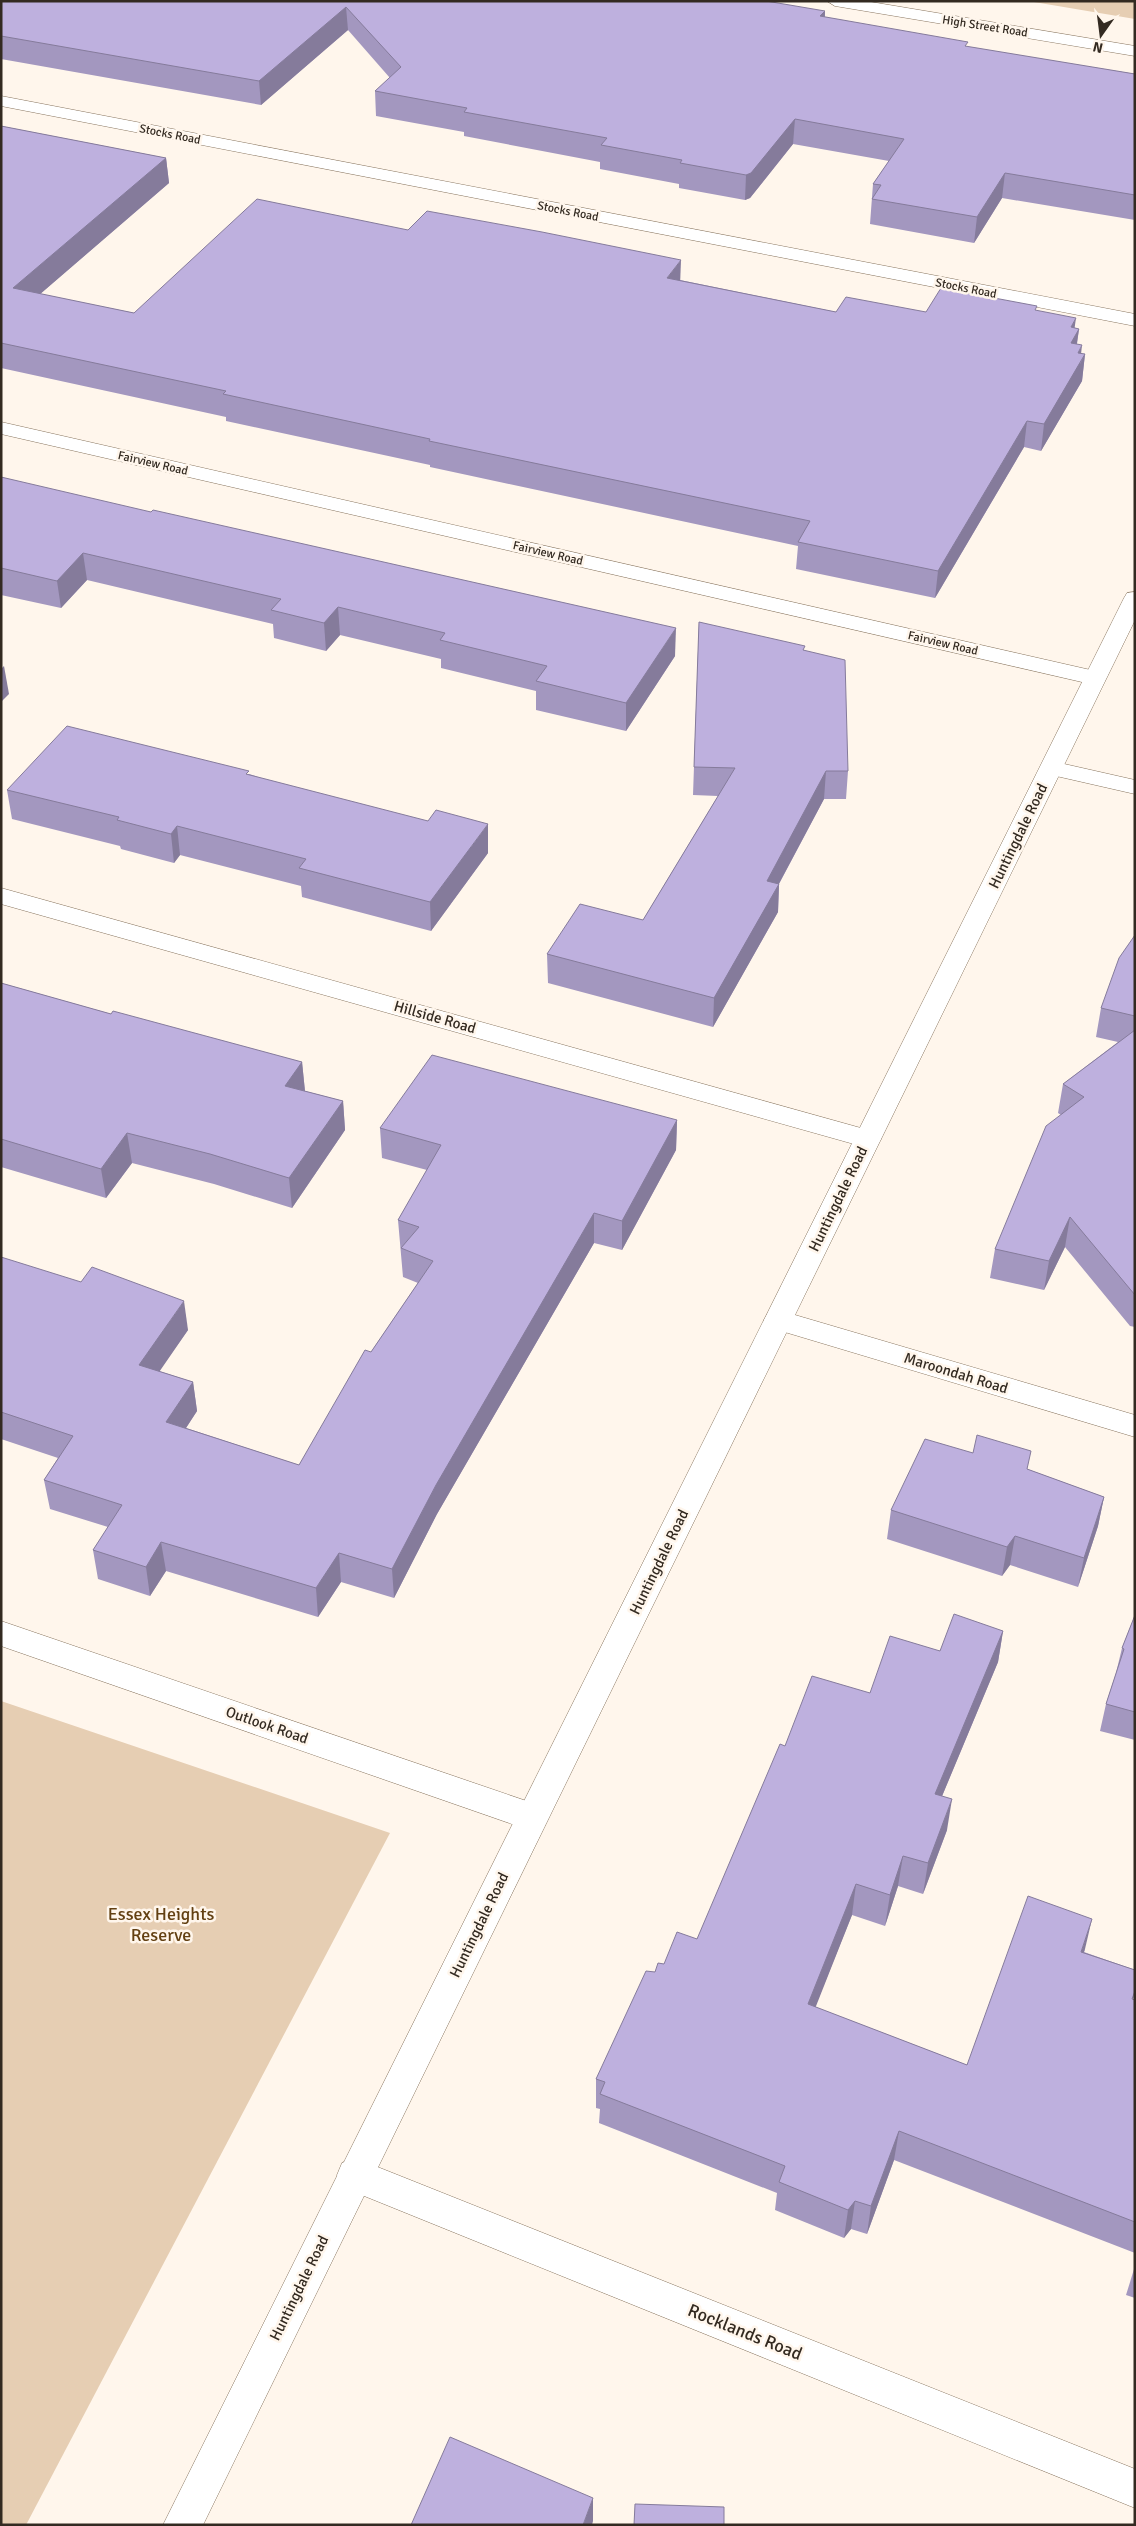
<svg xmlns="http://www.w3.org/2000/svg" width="1136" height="2526" viewBox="0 0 1136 2526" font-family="Signika,sans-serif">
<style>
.green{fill:#e6ceb3}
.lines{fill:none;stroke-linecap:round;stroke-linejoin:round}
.street-casing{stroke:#88755f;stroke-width:1}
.primary-casing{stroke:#88755f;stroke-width:1}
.street{fill:#fff;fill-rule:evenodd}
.primary{fill:#fff;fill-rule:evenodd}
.wall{fill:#a397bf}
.shaded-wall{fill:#857b9b}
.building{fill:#beb0de;stroke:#857b9b}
.labels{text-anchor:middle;stroke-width:5;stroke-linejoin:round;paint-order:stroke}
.far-street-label{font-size:12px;fill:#332a21;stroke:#fff6ec}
.street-label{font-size:15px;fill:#332a21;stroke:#fff6ec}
.near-park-label{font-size:18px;fill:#634012;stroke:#fff6ec}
.near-street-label{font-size:18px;fill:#332a21;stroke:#fff6ec}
</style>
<rect width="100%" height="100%" fill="#fff6ec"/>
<g class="green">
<path d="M1028 1H1135V19Z"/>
<path d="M1 1701 390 1833 26 2525H1Z"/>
</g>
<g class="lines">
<g class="street-casing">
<g id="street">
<path d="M1 96 1135 314V326L1 106Z"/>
<path d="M1 422 1095 671 1103 673 1106 678 1103 683 1095 685 1 434Z"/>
<path d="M1051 761 1135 780V794L1043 773 1040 768 1043 763Z"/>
<path d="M1 888 868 1130 877 1133 881 1139 877 1145 868 1148 1 904Z"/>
<path d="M778 1310 1135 1415V1437L768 1327 764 1320 768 1313Z"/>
<path d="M1 1621 544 1807 548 1817 544 1827 532 1831 1 1646Z"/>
<path d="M355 2158 1135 2469V2508L342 2187 337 2175 342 2163Z"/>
</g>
</g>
<g class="primary-casing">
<g id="primary">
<path d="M827 1H865L1135 46V56L835 6Z"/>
<path d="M1135 592V620L203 2525H163L1124 598 1127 593Z"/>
</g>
</g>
<use href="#street" class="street"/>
<use href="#primary" class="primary"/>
</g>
<g class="wall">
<path d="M1 1 825 11V17L968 47 1135 74V220L1002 198 974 243 870 224 873 184 889 161 793 144 750 198 745 200 679 188V184L600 169V162L464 136V132L376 116 375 91 390 78 348 30 261 105 1 59Z"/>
<path d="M1 126 166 158 169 183 40 294 134 313 408 230 680 280 836 312H926L1036 311 1075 328 1079 329 1077 344 1081 354H1085L1082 381 1041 451 1024 447 935 598 796 569 798 546 430 467V465L226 421V417L1 368Z"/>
<path d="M1 477 675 656 626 731 536 710V691L441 668V659L340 635 326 651 274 638 273 624 87 580 61 608 1 595Z"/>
<path d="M699 622 805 651 848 771 846 799H824L779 884 778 912 713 1027 548 983 547 954 643 920 718 796 693 795Z"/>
<path d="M249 774 488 853 431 931 302 897 301 886 180 855 174 863 121 849 120 846 12 819 7 790Z"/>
<path d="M1135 935V1327L1130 1326 1065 1247 1044 1290 990 1278 995 1249 1061 1115 1058 1113 1063 1084 1118 1042 1096 1037 1101 1008Z"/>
<path d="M1 983 111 1014 302 1062 305 1091 343 1101 345 1130 292 1208 214 1184 132 1163 106 1198 1 1167Z"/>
<path d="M677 1120 676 1150 622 1250 594 1243 437 1514 394 1598 341 1582 318 1617 166 1571 150 1596 98 1579 93 1550 108 1527 50 1509 44 1480 58 1458 1 1439V1257L188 1330 159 1371 193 1382 197 1411 186 1428 299 1465 371 1352 418 1283 403 1277 398 1220 427 1170 382 1158 380 1128Z"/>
<path d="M1027 1469 1104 1497 1098 1526 1078 1587 1010 1565 1002 1576 887 1539 891 1510Z"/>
<path d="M1135 1615V1740L1100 1731 1106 1704 1116 1673 1122 1648Z"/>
<path d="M1003 1631 998 1662 942 1796 947 1830 923 1894 898 1886 885 1926 852 1915 815 2007 967 2065 1085 1949 1084 1952 1135 1970V1995L1133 2000H1135V2253L894 2160 867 2234 851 2229 844 2238 775 2210 777 2193 599 2123 600 2109 596 2108V2079L655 1972 664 1964 697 1939 785 1746 870 1693 940 1651Z"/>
<path d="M1135 2266V2298L1126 2295Z"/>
</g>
<g class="shaded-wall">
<path d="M346 7 348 30 261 105 259 81Z"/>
<path d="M825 11 824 35 820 16Z"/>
<path d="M795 119 793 144 750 198 745 200 746 175Z"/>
<path d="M166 158 169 183 17 314 13 288Z"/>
<path d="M1005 173 1002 198 974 243 977 217Z"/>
<path d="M681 260 680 286 667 278Z"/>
<path d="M1076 318 1073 339 1079 329 1075 355 1067 369 1071 327Z"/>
<path d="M1082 345 1080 364 1085 354 1082 381 1041 451 1044 424Z"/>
<path d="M1027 421 1024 447 935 598 938 571Z"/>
<path d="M83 553 87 580 61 608 57 581Z"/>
<path d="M338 607 340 635 326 651 324 623Z"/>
<path d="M676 628 675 656 626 731V703Z"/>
<path d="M4 666 9 694 1 702V669Z"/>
<path d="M826 771 824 799 767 906 779 884 778 912 713 1027 714 998 767 881Z"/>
<path d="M488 824V853L431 931 430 902Z"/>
<path d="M177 826 180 855 174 863 171 834Z"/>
<path d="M302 1062 305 1092 285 1086Z"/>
<path d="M343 1101 345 1130 292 1208 289 1178Z"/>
<path d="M677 1120 676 1150 622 1250V1221Z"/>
<path d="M127 1133 132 1163 106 1198 101 1169Z"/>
<path d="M594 1213V1243L437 1514 394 1598 392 1569 436 1485Z"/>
<path d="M1070 1217 1065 1247 1044 1290 1049 1261Z"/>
<path d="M184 1301 188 1330 144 1394 139 1365Z"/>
<path d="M193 1382 197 1411 171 1451 166 1422Z"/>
<path d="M1104 1497 1098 1526 1078 1587 1084 1558Z"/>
<path d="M1015 1536 1010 1565 1002 1576 1007 1547Z"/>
<path d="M161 1542 166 1571 150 1596 146 1567Z"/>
<path d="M339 1553 341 1582 318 1617 316 1588Z"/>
<path d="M1003 1631 998 1662 930 1825 935 1794Z"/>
<path d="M952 1799 947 1830 923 1894 928 1863Z"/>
<path d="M903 1856 898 1886 885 1926 890 1895Z"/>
<path d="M856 1884 852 1915 805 2034 808 2004Z"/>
<path d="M1092 1919 1085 1949 1074 1981 1081 1952Z"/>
<path d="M899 2131 894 2160 867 2234 871 2206Z"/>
<path d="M855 2201 851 2229 844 2238 848 2210Z"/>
<path d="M593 2498V2521L592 2525H583Z"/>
</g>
<g class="building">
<path d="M1 1H766L825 11 820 16 968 42 965 46 1135 74V195L1005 173 977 217 872 199 881 185 873 184 904 139 795 119 751 173 746 175 680 163 682 160 601 145 607 138 464 112 467 108 375 91 401 67 346 7 259 81 1 36Z"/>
<path d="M1 126 166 158 13 288 134 313 257 199 408 230 427 211 542 232 681 260 667 278 836 312 846 297 926 312 941 288 1037 306 1035 310 1076 318 1071 327 1079 329 1071 343 1082 345 1078 353 1085 354 1044 424 1027 421 938 571 798 542 810 521 429 441 430 439 223 394 226 391 1 343Z"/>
<path d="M1 477 151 512 153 510 676 628 626 703 536 681 547 666 440 640 445 633 338 607 324 623 271 610 281 599 83 553 57 581 1 568Z"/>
<path d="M699 622 805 646 803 650 845 660 848 771H826L767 881 779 884 714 998 547 954 580 904 643 920 735 768 694 767Z"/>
<path d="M67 726 249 771 246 774 428 821 436 810 488 824 430 902 299 868 306 859 177 826 171 834 117 820 119 817 7 790Z"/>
<path d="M1135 935V1016L1101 1008 1119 958Z"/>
<path d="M1 983 111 1014 113 1011 302 1062 285 1086 343 1101 289 1178 210 1154 127 1133 101 1169 1 1139Z"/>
<path d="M1135 1030V1295L1070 1217 1049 1261 995 1249 1046 1126 1084 1097 1063 1084Z"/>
<path d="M432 1055 677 1120 622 1221 594 1213 436 1485 392 1569 339 1553 316 1588 161 1542 146 1567 93 1550 122 1505 44 1480 73 1436 1 1412V1257L81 1282 92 1267 184 1301 139 1365 193 1382 166 1422 299 1465 365 1350 371 1352 433 1261 401 1248 419 1227 398 1220 441 1145 380 1128Z"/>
<path d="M977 1435 1031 1451 1027 1469 1104 1497 1084 1558 1015 1536 1007 1547 891 1510 925 1439 973 1453Z"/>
<path d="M954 1614 1003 1631 935 1794 952 1799 928 1863 903 1856 890 1895 856 1884 808 2004 967 2065 1028 1896 1092 1919 1081 1952 1135 1970V1991L1132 1999 1135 2000V2222L899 2131 871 2206 855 2201 848 2210 779 2182 785 2166 600 2094 605 2082 596 2079 646 1971 655 1972 658 1963 664 1964 677 1932 697 1939 780 1744 785 1746 812 1676 870 1693 890 1636 940 1651Z"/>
<path d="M1135 1615V1712L1106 1704 1124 1649 1122 1648Z"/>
<path d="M450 2437 593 2498 583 2525H411Z"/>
<path d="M635 2504 724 2507V2525H634Z"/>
</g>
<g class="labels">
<g class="far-street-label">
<text transform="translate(985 26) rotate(9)" y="4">High Street Road</text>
<text transform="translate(170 134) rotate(11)" y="4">Stocks Road</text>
<text transform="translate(568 211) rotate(11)" y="4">Stocks Road</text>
<text transform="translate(966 288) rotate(11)" y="4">Stocks Road</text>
<text transform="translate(153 463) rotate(13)" y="4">Fairview Road</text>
<text transform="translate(548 553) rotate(13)" y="4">Fairview Road</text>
<text transform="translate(943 643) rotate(13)" y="4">Fairview Road</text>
</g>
<g class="street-label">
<text transform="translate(1018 836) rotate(-64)" y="5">Huntingdale Road</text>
<text transform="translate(435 1017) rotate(16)" y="5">Hillside Road</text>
<text transform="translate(838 1199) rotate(-64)" y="5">Huntingdale Road</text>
<text transform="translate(956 1373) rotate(17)" y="5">Maroondah Road</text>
<text transform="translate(659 1562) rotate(-64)" y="5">Huntingdale Road</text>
<text transform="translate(267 1725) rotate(19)" y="5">Outlook Road</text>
<text transform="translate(479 1925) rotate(-64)" y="5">Huntingdale Road</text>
<text transform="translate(299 2288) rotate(-64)" y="5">Huntingdale Road</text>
</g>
<g class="near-park-label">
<text x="161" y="1920">Essex Heights<tspan x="161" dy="21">Reserve</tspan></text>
</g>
<g class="near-street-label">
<text transform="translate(745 2332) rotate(22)" y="6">Rocklands Road</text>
</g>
</g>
<rect width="1136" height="2526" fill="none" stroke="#332a21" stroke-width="5"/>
<g transform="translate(1101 35) rotate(194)" stroke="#fff6ec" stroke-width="4" paint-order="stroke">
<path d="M0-4L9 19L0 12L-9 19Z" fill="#332a21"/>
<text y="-8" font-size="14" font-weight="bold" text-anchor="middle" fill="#332a21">N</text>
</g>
</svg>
